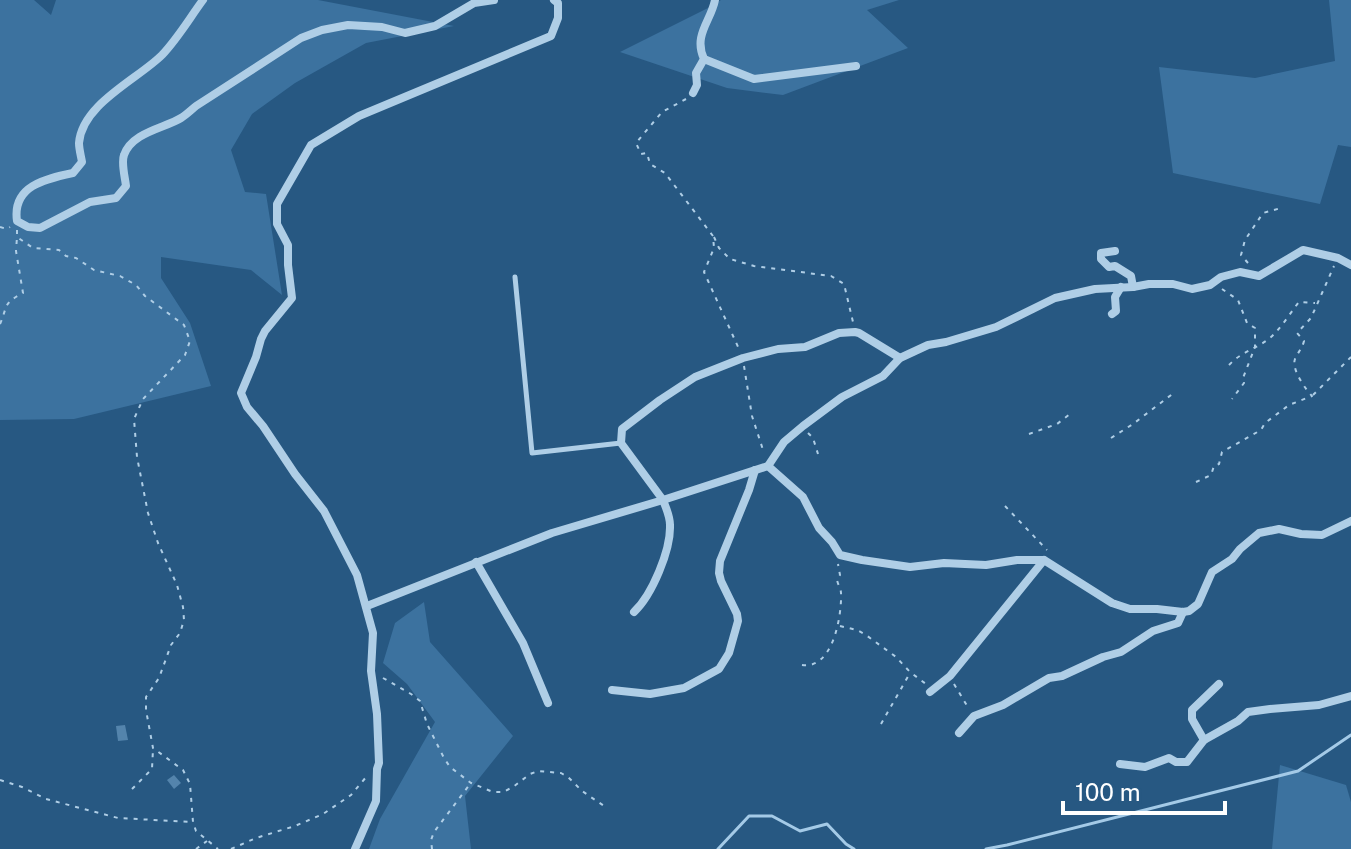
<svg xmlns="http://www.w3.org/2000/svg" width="1351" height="849" viewBox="0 0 1351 849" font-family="'Public Sans',sans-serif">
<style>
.green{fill:#3c729f}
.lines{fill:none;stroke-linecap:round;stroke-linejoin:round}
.stream{stroke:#a4cae7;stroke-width:3}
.building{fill:#5484ac}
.path{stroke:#afcee6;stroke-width:2;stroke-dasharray:4 6;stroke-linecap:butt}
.lane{stroke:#afcee6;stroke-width:5}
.street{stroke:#afcee6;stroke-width:8}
</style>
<rect width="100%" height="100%" fill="#275882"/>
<g class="green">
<path d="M0 0H34L51 15 56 0H318L454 26 366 43 295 83 252 114 231 150 245 192 266 194 282 295 251 270 161 257V278L190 323 211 386 74 419 0 420Z"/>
<path d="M721 0H899L867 10 908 48 783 95 727 88 620 52 708 8Z"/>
<path d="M1329 0H1351V147L1338 145 1320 204 1173 173 1159 67 1255 78 1335 61Z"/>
<path d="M424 602 430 642 513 736 465 796 471 849H369L380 819 435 722 407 684 383 663 395 623Z"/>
<path d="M1280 765 1346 785 1351 802V849H1272Z"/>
</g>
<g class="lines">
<g class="stream">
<path d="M718 849 749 816H772L800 831 827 824 846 844 854 849"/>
<path d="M986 849 1007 845 1298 771 1351 735"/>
</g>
</g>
<g class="building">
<path d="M125 725 128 740 118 741 116 726Z"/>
<path d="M174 775 181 783 174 789 167 780Z"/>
</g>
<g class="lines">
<g class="path">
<path d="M686 99 662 112 636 143 641 154 647 153 650 164 665 173 713 236 714 248 704 272 739 349"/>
<path d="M0 227 7 229 10 227"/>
<path d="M17 230V237L33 248 59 250 66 256 76 258 94 270 120 276 136 285 145 296 184 325 190 341 185 355 143 399 134 419 137 457 148 513 158 543 177 585 183 607 184 620 180 633 171 645 159 678 146 697V710L153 748 183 770 190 784 193 822 196 831 218 849"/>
<path d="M714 237 719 248 730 259 754 266 831 276 844 284 853 322"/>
<path d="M1248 263 1241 255 1245 240 1263 213 1281 208"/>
<path d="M1222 289 1238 300 1247 323 1255 328V347L1243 378 1244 383 1232 399"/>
<path d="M0 324C8 306 2 304 23 293L16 251 17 237"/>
<path d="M1229 365C1242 351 1257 349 1271 337 1282 327 1290 313 1299 302L1315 303"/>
<path d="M744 366 752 416 764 453"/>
<path d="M1313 395 1351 357"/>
<path d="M808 433 813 438 818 454"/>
<path d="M1029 434 1057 424 1070 414"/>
<path d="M1111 438 1133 424 1175 392"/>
<path d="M1196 482 1211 475 1214 466 1219 464 1222 452 1261 430 1265 423 1289 405 1312 396C1306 390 1291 369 1295 359 1298 352 1302 349 1304 341L1297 333 1311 318 1334 266"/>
<path d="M1005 506 1047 550"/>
<path d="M840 626 857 630 866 635 896 657 910 672 926 684"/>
<path d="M802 665C833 670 842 615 841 593 841 589 838 585 837 580L840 575 838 564"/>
<path d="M383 678 411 694 420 701 427 724 444 758 450 767 471 783 493 792H503L513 787 530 774 538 771 561 773 568 777 582 791 607 808"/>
<path d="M954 684 969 709"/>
<path d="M881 724 910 673"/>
<path d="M0 780 22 787 46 799 118 818 192 822"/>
<path d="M132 789 152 769 153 749"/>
<path d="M196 849 207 841"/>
<path d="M231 849 256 838 295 826 323 814 351 795 367 776"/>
<path d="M432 849 431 840 434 832 470 784"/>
</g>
<path class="lane" d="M515 277 532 453 621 443"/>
<g class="street">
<path d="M203 0C189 19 178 38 162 55 138 79 82 104 79 143 79 149 81 156 82 162L73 173C45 179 12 186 17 221L28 227 40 228 90 202 116 198 126 186C125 177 121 163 124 155 132 132 165 128 181 118 186 115 191 110 196 106L301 38 322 30 348 25 382 27 405 33 435 26 474 3 494 0"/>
<path d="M704 59 754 79 856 66"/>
<path d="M693 93 697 85 696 73 704 59C693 35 711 21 715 0"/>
<path d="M1115 251 1101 253V259L1109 267 1115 266 1131 276 1133 287"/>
<path d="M1112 314 1116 311 1115 297 1121 287"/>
<path d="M768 466 803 497 819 528 832 542 840 555 862 560 910 567 944 563 986 565 1017 560H1044L1112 603 1130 609H1157L1183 612 1189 611 1198 604 1212 572 1232 559 1240 549 1259 533 1279 529 1301 534 1322 535 1351 521"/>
<path d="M476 562 523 643 548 703"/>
<path d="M367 606 552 533 663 500 621 443 622 429 660 400 695 377 743 358 778 349 805 347 839 333 855 332 859 333 900 358"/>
<path d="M634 612C652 595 671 550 670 525 670 516 666 508 663 500L768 466 784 442 803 426 842 397 883 376 900 358 928 345 946 342 996 327 1055 298 1095 289 1133 287 1149 284H1173L1192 289 1210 285 1221 277 1240 272 1259 276 1303 250 1338 258 1351 265"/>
<path d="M612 690 650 694 684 688 719 669 729 653 738 621 737 614 721 581 719 573 720 561 749 490 755 470"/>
<path d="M930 692 950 676 1044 560"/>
<path d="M959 733 974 716 1003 705 1049 678 1062 676 1103 657 1121 652 1153 631 1178 623 1183 612"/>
<path d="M1204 740 1192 719V710L1219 684"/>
<path d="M1120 764 1145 767 1169 758 1176 762H1187L1204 740 1238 721 1248 712 1270 709 1319 705 1351 696"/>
<path d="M355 849 376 801 377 769 379 763 377 714 371 671 373 633 357 575 324 511 295 474 263 426 247 407 241 393 256 357 261 339 265 331 292 298 288 265V245L277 224V204L311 145 359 116 551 36 558 18V3L554 0"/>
</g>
</g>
<path d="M1063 801v12h162v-12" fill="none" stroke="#ffffff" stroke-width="4"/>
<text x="1075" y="801" font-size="24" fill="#ffffff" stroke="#275882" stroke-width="6" paint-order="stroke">100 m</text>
</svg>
